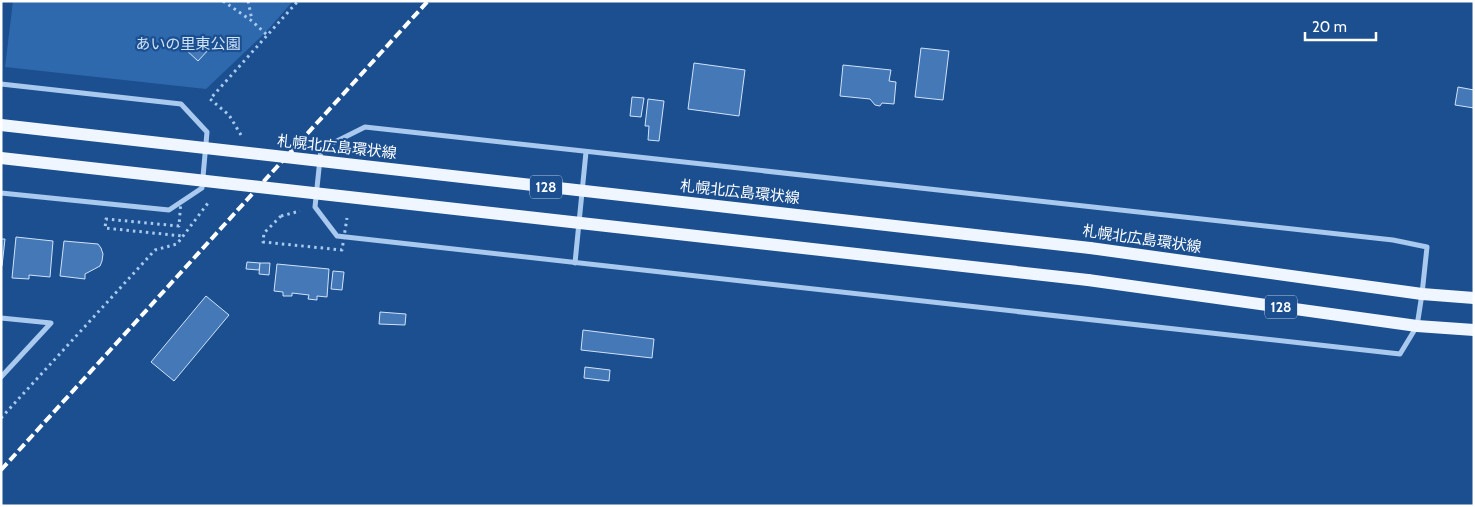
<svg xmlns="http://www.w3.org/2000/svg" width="1475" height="507" viewBox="0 0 1475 507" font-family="Cabin,'Noto Sans JP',sans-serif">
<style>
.green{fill:#2e69ad}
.building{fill:#4478b7;stroke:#cfe3fa}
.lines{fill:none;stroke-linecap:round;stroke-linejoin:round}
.path{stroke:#a9c9ee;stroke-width:3;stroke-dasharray:2.5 4;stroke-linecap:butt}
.minor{stroke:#a9c9ee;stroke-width:5}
.primary{stroke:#f0f6ff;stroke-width:12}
.rail{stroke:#fff;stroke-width:4;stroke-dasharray:9 4;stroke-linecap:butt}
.path-bridge{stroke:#a9c9ee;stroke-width:3;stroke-dasharray:2.5 4;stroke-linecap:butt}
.primary-bridge{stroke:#f0f6ff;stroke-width:12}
.labels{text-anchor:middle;stroke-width:4.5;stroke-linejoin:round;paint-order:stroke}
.shield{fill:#1b4f8f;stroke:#bbcadd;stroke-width:1}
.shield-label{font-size:14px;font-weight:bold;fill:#fff}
.park-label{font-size:15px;fill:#cfe3fa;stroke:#1b4f8f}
.street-label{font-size:15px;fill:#fff;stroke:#1b4f8f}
</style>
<rect width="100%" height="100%" fill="#1b4f8f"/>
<path class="green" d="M13 1H293L265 33 206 89 5 67Z"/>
<g class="building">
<path d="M197 36 210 48 198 61 185 49Z"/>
<path d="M921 48 949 51 943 100 915 97Z"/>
<path d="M694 63 745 70 739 116 688 109Z"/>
<path d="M843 65 891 70 889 81 896 82 894 104 882 103 880 106 875 105 870 99 840 96Z"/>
<path d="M1458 87 1474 90V108L1455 105Z"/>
<path d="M632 97 644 98 641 117 630 116Z"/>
<path d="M648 99 664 101 659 141 648 140 649 126H645Z"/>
<path d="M16 237 53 241 50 277 29 275V279L12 278Z"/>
<path d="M1 239H5L2 266H1Z"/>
<path d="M64 241 98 244 101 248 103 254 102 261 100 266 85 274V279L60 276Z"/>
<path d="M247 262 260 263 259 270 246 269Z"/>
<path d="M260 263H270L269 275 259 274Z"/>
<path d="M277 264 329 269 327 297 317 296V300L308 299 309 295 292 293V296H283V292L274 291Z"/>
<path d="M333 271 344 272 342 290 331 289Z"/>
<path d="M206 296 229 315 174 381 151 362Z"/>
<path d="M380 312 406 314 405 325 379 324Z"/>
<path d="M583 330 654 339 652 358 581 350Z"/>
<path d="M585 367 610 370 609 381 584 378Z"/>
</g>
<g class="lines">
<g class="path">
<path d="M223 1 252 21 267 35"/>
<path d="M248 1 252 20"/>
<path d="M241 135 229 115 210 99 298 1"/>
<path d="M281 216 300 211"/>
<path d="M1 418 155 250 177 244 208 203"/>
</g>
<g class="minor">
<path d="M1 84 181 104 207 132 202 188 169 210 1 193"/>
<path d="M365 127 1393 240 1427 247 1422 294 1417 326 1400 354 337 236 315 207 321 149Z"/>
<path d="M575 263 586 152"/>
<path d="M1 318 51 323 1 377"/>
</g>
<g class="primary">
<path d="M1090 248 1422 294 1474 298"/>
<path d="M1088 280 1417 326 1474 330"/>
</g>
<path class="rail" d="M1 470 428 1"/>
<g class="path-bridge">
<path d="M181 200 179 226 106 219 105 228 182 236"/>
<path d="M281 216 264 233 263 242 342 250 347 218"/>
</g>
<g class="primary-bridge">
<path d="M1 125 1090 248"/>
<path d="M1 158 1088 280"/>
</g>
</g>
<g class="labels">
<g class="shield">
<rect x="530" y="175.5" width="32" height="23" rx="4"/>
<rect x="1265" y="295.5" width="32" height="23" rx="4"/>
</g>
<g class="shield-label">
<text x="546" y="192">128</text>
<text x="1281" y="312">128</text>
</g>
<g class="park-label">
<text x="188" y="49">あいの里東公園</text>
</g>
<g class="street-label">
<text transform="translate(337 147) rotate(6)" y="5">札幌北広島環状線</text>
<text transform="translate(740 192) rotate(6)" y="5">札幌北広島環状線</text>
<text transform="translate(1142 239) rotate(8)" y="5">札幌北広島環状線</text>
</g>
</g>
<rect width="1475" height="507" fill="none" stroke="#ffffff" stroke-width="5"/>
<path d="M1305 32v8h71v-8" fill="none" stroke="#ffffff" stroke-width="2.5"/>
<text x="1312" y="32" font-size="15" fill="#ffffff" stroke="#1b4f8f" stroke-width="4" paint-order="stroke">20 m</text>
</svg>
